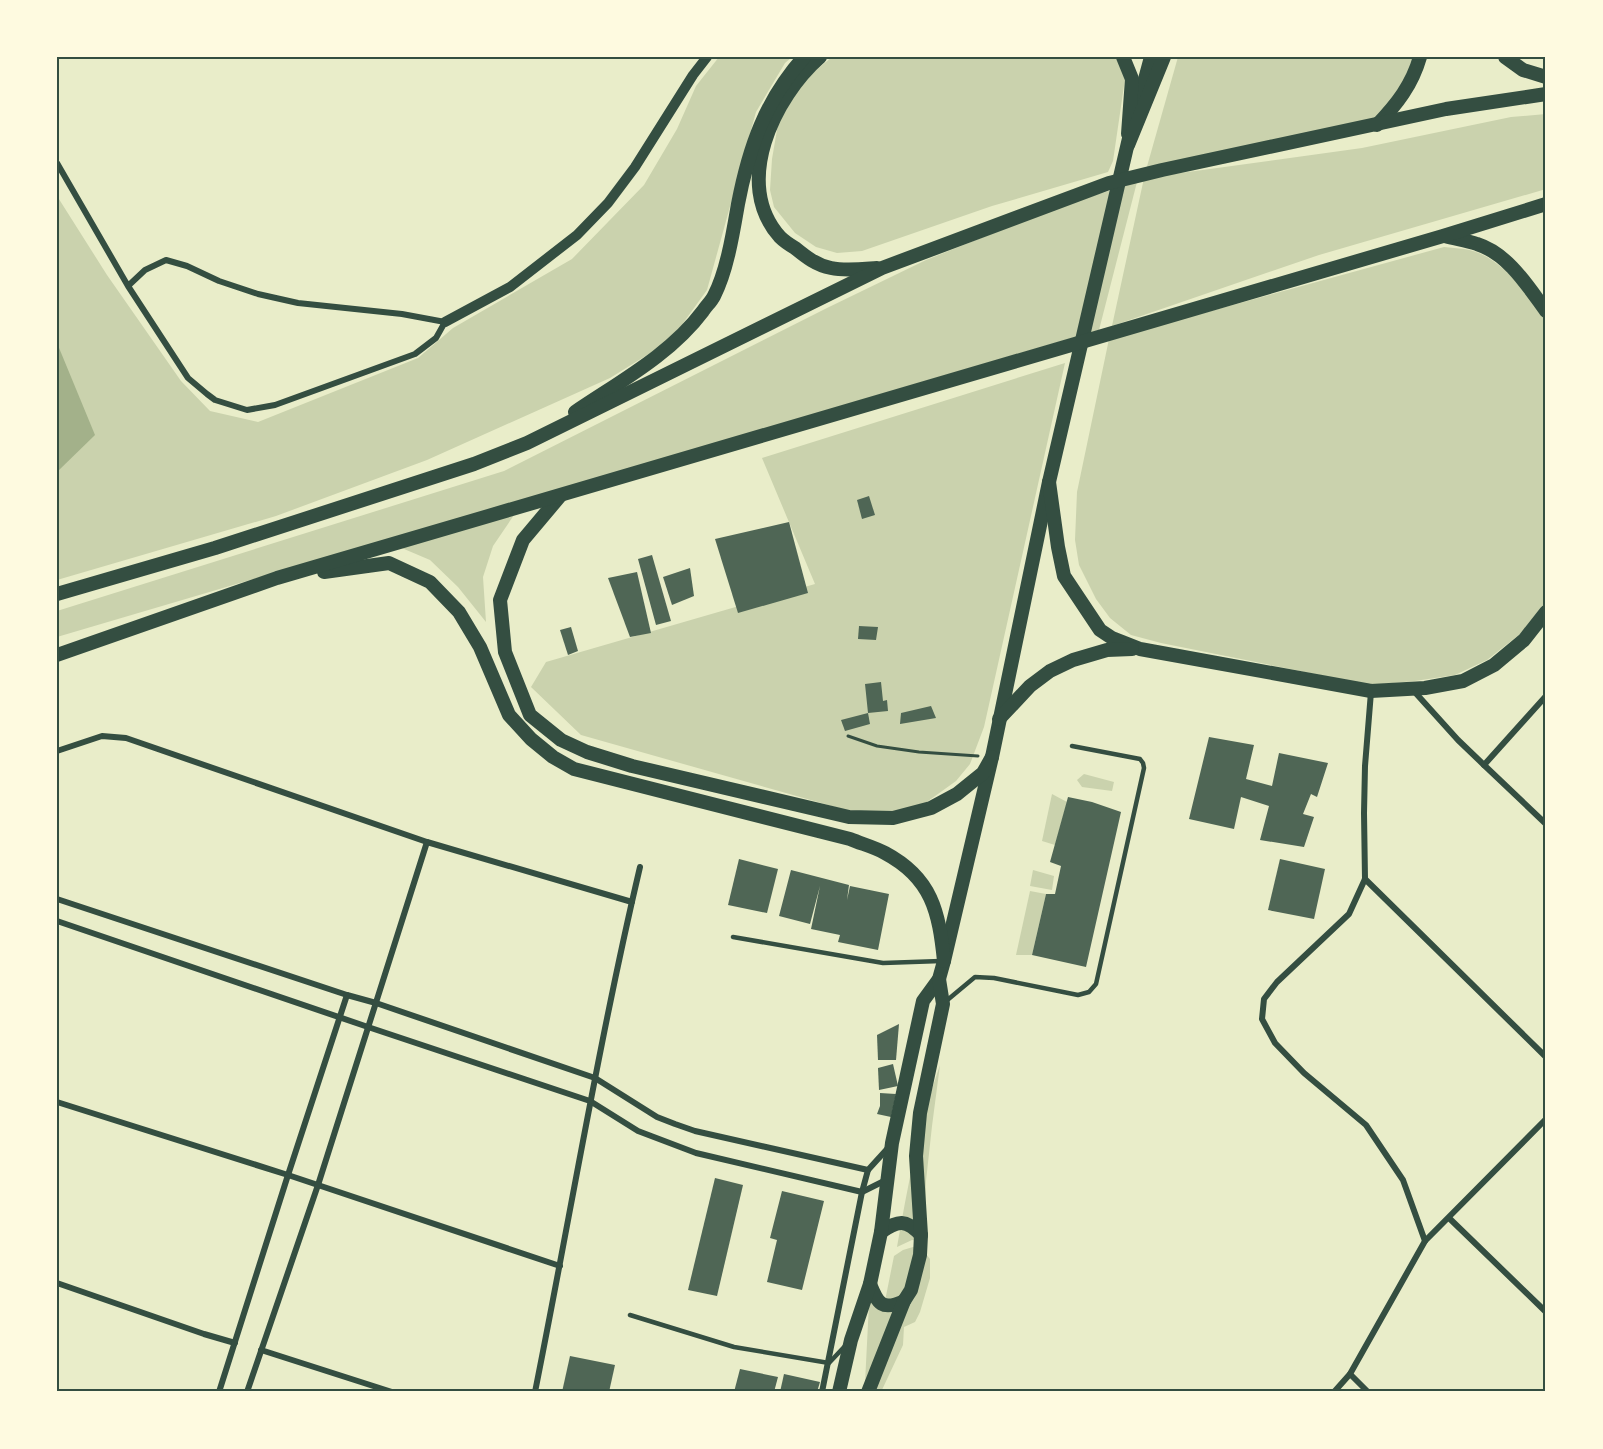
<svg xmlns="http://www.w3.org/2000/svg" width="1603" height="1449" viewBox="0 0 1603 1449" font-family="Poppins,sans-serif">
<style>
.green{fill:#cad2ad}
.water{fill:#a3b18a}
.building{fill:#4f6655}
.lines{fill:none;stroke-linecap:round;stroke-linejoin:round}
.path{stroke:#344e41;stroke-width:3}
.service{stroke:#344e41;stroke-width:4.5}
.minor{stroke:#344e41;stroke-width:6}
.tertiary{stroke:#344e41;stroke-width:10}
.primary{stroke:#344e41;stroke-width:14}
.trunk{stroke:#344e41;stroke-width:14}
.neatline{fill:none;stroke:#344e41;stroke-width:2}
</style>
<rect width="100%" height="100%" fill="#e9edc9"/>
<g class="green">
<path d="M719 57H792L785 63 756 112 707 290 681 326 660 347 610 378 427 460 276 516 57 580V196L107 275 181 381 210 411 258 422 418 358 453 328 572 259 644 185 677 129 696 86Z"/>
<path d="M832 57H1116L1125 79 1113 161 1108 172 992 206 862 251 837 253 816 247 795 233 774 207 770 190 772 159 778 124 796 93 809 76Z"/>
<path d="M1178 57H1417L1396 101 1375 119 1146 170Z"/>
<path d="M1546 114V189L1319 255 1112 326 1144 178 1362 148 1511 117Z"/>
<path d="M1137 182 1099 330 57 637V611L504 471 827 308 926 260 1064 205Z"/>
<path d="M1444 247C1451 248 1457 248 1464 249 1500 254 1525 292 1546 319V601L1520 634 1487 660 1455 675 1415 681 1370 685 1161 643 1131 635 1110 618 1096 599 1079 565 1075 540 1077 492 1109 339Z"/>
<path d="M1065 363 984 727 970 764 956 781 924 804 886 814 846 810 581 735 531 687 546 662 815 584 762 458Z"/>
<path d="M514 515 493 546 483 577 486 622 458 587 430 560 397 546Z"/>
<path d="M1084 774 1114 782 1112 791 1082 787 1077 780Z"/>
<path d="M1052 794 1067 802 1055 845 1042 841Z"/>
<path d="M1033 870 1054 876 1052 890 1030 886Z"/>
<path d="M1030 891 1046 894 1032 955H1016Z"/>
<path d="M940 1065 932 1126 926 1181 925 1222 919 1241 912 1240 897 1247C908 1185 919 1124 940 1065Z"/>
<path d="M913 1247 922 1249 930 1259V1278L920 1312 915 1322 904 1327 903 1345 881 1392H863L865 1383 870 1284 884 1306 894 1256 903 1250Z"/>
</g>
<path class="water" d="M57 343 95 435 57 472Z"/>
<g class="building">
<path d="M869 496 875 515 862 519 857 500Z"/>
<path d="M789 522 808 593 738 613 715 539Z"/>
<path d="M652 555 671 621 656 625 638 559Z"/>
<path d="M690 568 694 596 672 605 663 577Z"/>
<path d="M637 572 651 633 630 637 608 578Z"/>
<path d="M859 626 878 627 876 640 858 639Z"/>
<path d="M571 627 578 651 568 655 560 630Z"/>
<path d="M881 682 883 701 887 700 888 711 868 713 865 684Z"/>
<path d="M931 706 936 718 900 724 901 713Z"/>
<path d="M868 713 870 724 845 731 841 720Z"/>
<path d="M1209 737 1254 745 1246 779 1272 786 1279 753 1328 763 1317 797 1311 794 1303 814 1314 817 1304 847 1260 840 1269 806 1241 797 1234 829 1189 819Z"/>
<path d="M1068 797 1092 802 1121 812 1086 967 1032 955 1046 894H1055L1061 866 1050 862Z"/>
<path d="M739 859 778 869 767 913 728 905Z"/>
<path d="M1280 859 1325 869 1314 919 1268 910Z"/>
<path d="M791 870 849 885 847 900 850 886 889 894 878 950 838 942 840 935 811 929 820 886 810 924 779 916Z"/>
<path d="M899 1024 896 1060H878L877 1035Z"/>
<path d="M893 1064 898 1086 879 1090 878 1068Z"/>
<path d="M880 1093 896 1094 891 1117 877 1114 880 1106Z"/>
<path d="M715 1178 743 1185 717 1296 688 1290Z"/>
<path d="M782 1191 824 1201 802 1290 767 1282 777 1240 770 1238Z"/>
<path d="M570 1356 615 1365 609 1392H562Z"/>
<path d="M740 1369 778 1377 774 1392H734Z"/>
<path d="M784 1374 820 1382 817 1392H780Z"/>
</g>
<g class="lines">
<path class="path" d="M848 736 877 746 919 752 978 756"/>
<g class="service">
<path d="M733 937 883 963 941 961"/>
<path d="M945 1002 975 977 994 978 1078 995 1089 992 1096 984 1144 768 1143 763 1140 759 1072 746"/>
<path d="M630 1315 734 1347 829 1363 845 1346"/>
</g>
<g class="minor">
<path d="M57 163 128 286 188 378 207 394 215 400 247 410 275 405 415 354 436 338 445 322 402 314 298 303 258 294 219 281 187 266 166 260 145 270 128 286"/>
<path d="M1412 689 1458 740 1484 765 1546 696"/>
<path d="M1371 692 1365 766 1364 813 1365 879 1349 914 1277 982 1264 999 1262 1019 1275 1043 1304 1073 1366 1125 1403 1180 1425 1241"/>
<path d="M57 751 102 736 126 738 427 842 632 902"/>
<path d="M1484 765 1546 824"/>
<path d="M1365 879 1546 1057"/>
<path d="M57 899 347 995 376 1003 595 1078 657 1117 675 1124 695 1131 868 1170 888 1148"/>
<path d="M57 921 368 1027 590 1101 638 1131 696 1153 862 1192 886 1180"/>
<path d="M57 1102 288 1175 560 1266"/>
<path d="M1449 1218 1546 1312"/>
<path d="M57 1283 204 1334 235 1343"/>
<path d="M261 1350 392 1392"/>
<path d="M1350 1374 1368 1392"/>
<path d="M219 1392 288 1175 347 995"/>
<path d="M247 1392 318 1185 427 842"/>
<path d="M535 1392C570 1217 599 1041 640 867"/>
<path d="M822 1392 862 1192 868 1170"/>
<path d="M1334 1392 1350 1374 1425 1241 1546 1119"/>
</g>
<path class="tertiary" d="M445 322 510 287 577 235 608 203 635 167 693 75 707 57"/>
<g class="primary">
<path d="M1135 116 1151 57"/>
<path d="M881 1232C898 1220 906 1219 921 1235"/>
<path d="M870 1284C878 1304 882 1311 904 1301"/>
<path d="M839 1392 851 1340 870 1284 881 1232 892 1143 923 1001 939 979 944 961 992 757 1049 482 1130 134"/>
<path d="M868 1392 904 1301 911 1290 920 1255 921 1235 916 1156 920 1113 943 1004 939 979"/>
</g>
<g class="trunk">
<path d="M820 57C774 97 732 184 780 237 784 241 790 245 795 248 806 257 816 265 831 268 845 271 862 269 877 268"/>
<path d="M1123 57 1132 79 1128 134"/>
<path d="M1505 57 1523 70 1546 77"/>
<path d="M1377 125C1397 104 1412 85 1420 57"/>
<path d="M1128 145 1164 57"/>
<path d="M1445 236C1455 239 1466 240 1477 244 1508 254 1527 285 1546 311"/>
<path d="M575 412C619 382 670 355 703 311 706 306 711 302 714 296 727 271 733 233 738 204 749 147 765 101 804 57"/>
<path d="M1049 482 1058 547 1064 576 1100 630 1112 638 1140 649 1371 691 1425 688 1463 681 1494 665 1524 640 1546 612"/>
<path d="M560 496 523 540 500 600 505 652 530 715 561 740 587 752 632 766 849 817 893 818 931 808 957 794 983 773 992 757"/>
<path d="M324 572 389 563 430 582 459 612 480 647 509 715 531 739 553 757 574 769 850 839C862 844 874 847 885 853 932 878 939 912 944 961"/>
<path d="M57 594 215 548 474 464 527 443 882 268 1109 183 1162 170 1446 109 1546 94"/>
<path d="M57 655 277 578 1443 236 1546 204"/>
<path d="M999 719 1030 686 1050 671 1073 660 1107 650 1132 649"/>
</g>
</g>
<rect width="1603" height="1449" fill="none" stroke="#fefae0" stroke-width="117"/>
<rect x="58" y="58" width="1486" height="1332" class="neatline"/>
</svg>
